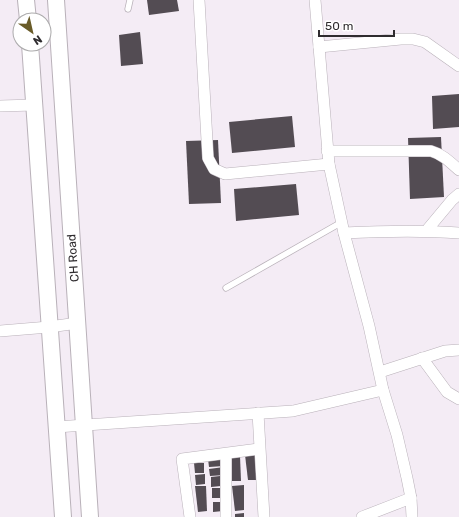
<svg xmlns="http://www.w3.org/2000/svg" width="459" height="517" viewBox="0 0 459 517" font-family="Rubik,sans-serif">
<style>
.building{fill:#534c53}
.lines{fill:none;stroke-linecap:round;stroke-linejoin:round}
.lane-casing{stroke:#b9b1b9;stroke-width:7}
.street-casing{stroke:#b9b1b9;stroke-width:12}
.secondary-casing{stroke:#b9b1b9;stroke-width:18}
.lane{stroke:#fff;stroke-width:5.5}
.street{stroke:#fff;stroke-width:11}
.secondary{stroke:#fff;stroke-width:16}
.labels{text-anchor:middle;stroke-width:4;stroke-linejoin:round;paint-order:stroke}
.street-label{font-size:12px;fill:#2f2c2f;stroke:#fff}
</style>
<rect width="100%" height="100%" fill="#f4ecf5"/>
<g class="building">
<path d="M147 0H177L179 11 149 15Z"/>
<path d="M140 32 143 64 121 66 119 35Z"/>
<path d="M459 94V127L433 129 432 96Z"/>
<path d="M292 116 295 147 232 153 229 122Z"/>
<path d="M441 137 444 197 410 199 408 138Z"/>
<path d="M218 140 221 203 189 204 186 141Z"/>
<path d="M296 184 299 215 236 221 234 189Z"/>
<path d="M245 455H256L257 480H248Z"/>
<path d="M229 456H240L241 481H232Z"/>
<path d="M223 458 224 466 209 467 208 459Z"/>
<path d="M194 463H204V473H195Z"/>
<path d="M224 467 225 475 210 476 209 469Z"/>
<path d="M205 474V484L196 485 195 475Z"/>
<path d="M220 476 221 486 211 487V477Z"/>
<path d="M244 485V510L235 511 232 486Z"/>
<path d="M195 486H206L207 511 198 512Z"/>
<path d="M212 488H221L222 498H212Z"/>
<path d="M213 502H222L223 511 213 512Z"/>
<path d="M244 513V517H235V514Z"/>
</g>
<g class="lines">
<g class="lane-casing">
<g id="lane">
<path d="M128 9 130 0"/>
<path d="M226 288 342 222"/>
</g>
</g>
<g class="street-casing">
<g id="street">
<path d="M199 0 208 158 214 169 225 174 329 164"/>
<path d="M315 0 329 164 344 233 369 326 383 390 397 435 407 478 411 498 412 517"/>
<path d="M319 47 401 39H413L425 42 459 66"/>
<path d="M0 106 34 105"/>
<path d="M327 151H431C442 154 450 162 459 170"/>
<path d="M427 230 452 200 459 194"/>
<path d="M344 233C383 231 420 230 459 233"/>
<path d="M0 331 49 327 78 323"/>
<path d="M422 358 447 392 459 399"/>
<path d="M380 372 445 351 459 350"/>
<path d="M258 413 264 517"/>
<path d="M56 427 293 411 383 390"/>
<path d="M190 517 182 459 259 449"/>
<path d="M226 517V454"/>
<path d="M362 517 411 498"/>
</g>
</g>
<g class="secondary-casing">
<g id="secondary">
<path d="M26 0 28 20"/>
<path d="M56 0 90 517"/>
<path d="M30 44 63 517"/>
</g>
</g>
<use href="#lane" class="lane"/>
<use href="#street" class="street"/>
<use href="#secondary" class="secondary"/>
</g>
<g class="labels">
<g class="street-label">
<text transform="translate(73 258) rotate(-94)" y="4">CH Road</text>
</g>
</g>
<g transform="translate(32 32) rotate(146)"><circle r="19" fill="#ffffff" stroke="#acabac"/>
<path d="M0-3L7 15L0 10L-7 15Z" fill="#695b28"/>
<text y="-6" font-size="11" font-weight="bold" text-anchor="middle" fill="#2f2c2f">N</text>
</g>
<path d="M319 30v6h75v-6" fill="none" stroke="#2f2c2f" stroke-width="2"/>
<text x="325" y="30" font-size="12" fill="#2f2c2f" stroke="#ffffff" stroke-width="3" paint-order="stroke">50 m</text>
</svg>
